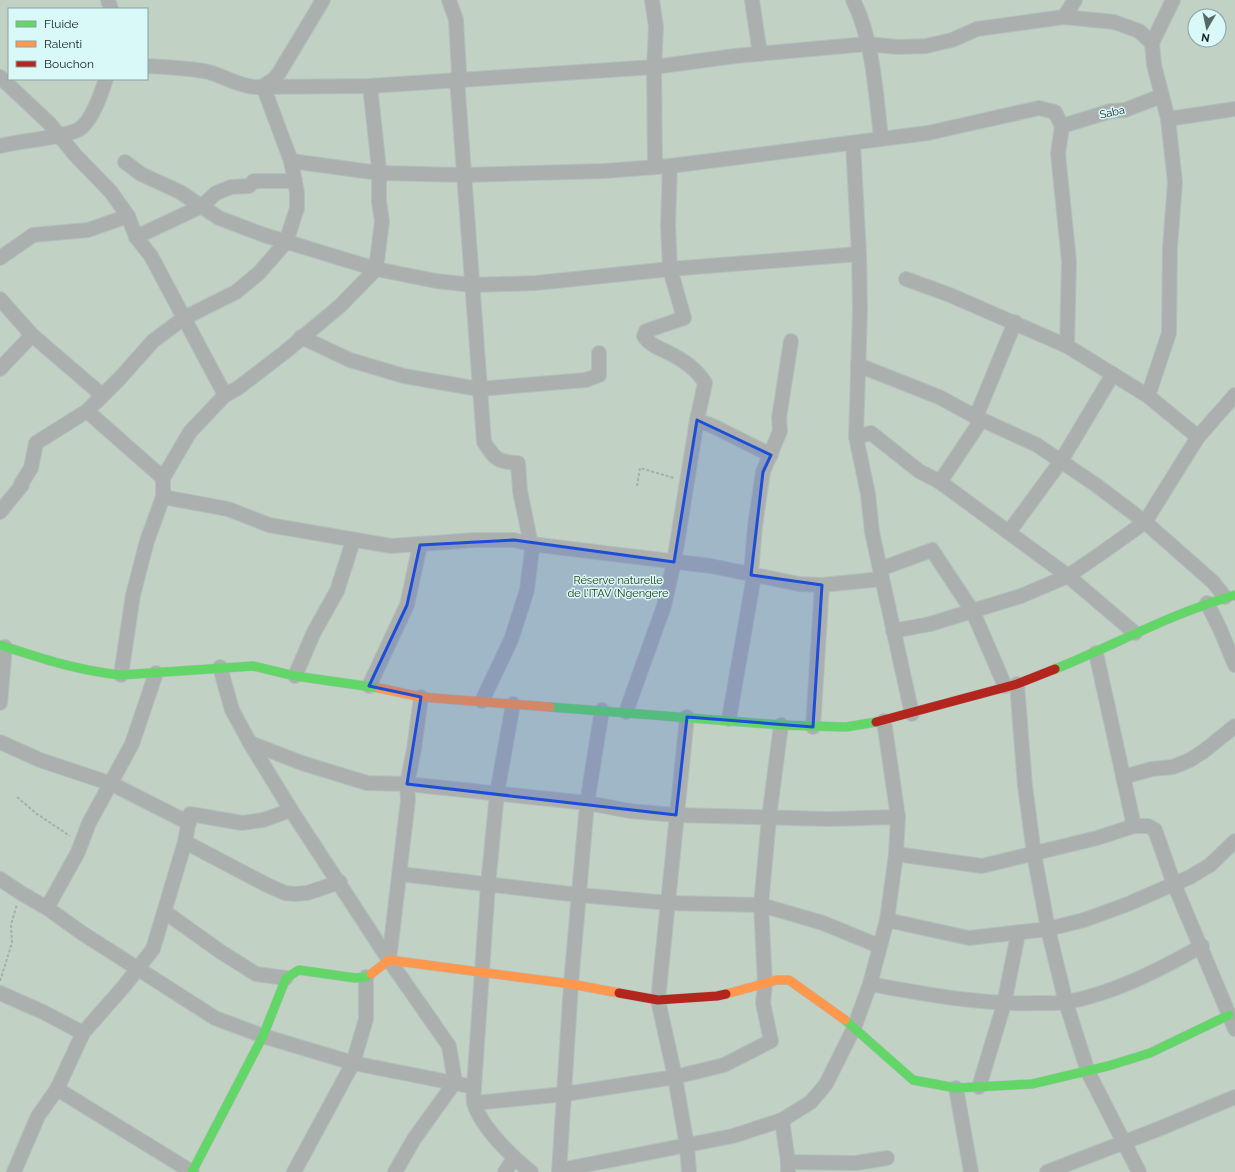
<svg xmlns="http://www.w3.org/2000/svg" width="1235" height="1172" viewBox="0 0 1235 1172" font-family="Raleway,sans-serif">
<style>
.green{fill:#c1d1c3;fill-rule:evenodd}
.lines{fill:none;stroke-linecap:round;stroke-linejoin:round}
.street-casing{stroke:#b3bfbf;stroke-width:16}
.fast-casing{stroke:#b3bfbf;stroke-width:10}
.slow-casing{stroke:#b3bfbf;stroke-width:10}
.jam-casing{stroke:#b3bfbf;stroke-width:10}
.path{stroke:#a7aeae;stroke-width:2;stroke-dasharray:3 2;stroke-linecap:butt}
.street{stroke:#abb0af;stroke-width:14}
.fast{stroke:#63d668;stroke-width:9}
.slow{stroke:#ff974d;stroke-width:9}
.jam{stroke:#b3261e;stroke-width:9}
.marked{fill:#1d4ed8;fill-opacity:0.2;stroke:#1d4ed8;stroke-width:3;stroke-linejoin:round}
.labels{text-anchor:middle;stroke-width:3;stroke-linejoin:round;paint-order:stroke}
.street-label{font-size:11px;fill:#172222;stroke:#d9f8f8}
.park-label{font-size:11px;fill:#1e3304;stroke:#d9f8f8}
</style>
<rect width="100%" height="100%" fill="#d3e4e4"/>
<path class="green" d="M0 0H1235V1172H0ZM9 9H147V79H9ZM1195 16H1219V40H1195Z"/>
<g class="lines">
<g class="street-casing">
<g id="street">
<path d="M108 0 111 9"/>
<path d="M449 0 456 20 459 72 457 79 484 442C495 459 497 462 518 463L520 491 532 549 527 590 511 640 482 701"/>
<path d="M652 0 656 27 654 67 655 167"/>
<path d="M752 0 760 54"/>
<path d="M853 0C873 39 876 95 881 138"/>
<path d="M1064 17 1075 0"/>
<path d="M147 66C166 67 185 68 204 71 221 74 237 86 255 87L370 86 654 67 735 56 867 44 897 47 926 46 952 40 977 29 1064 17 1114 22 1139 31 1152 43"/>
<path d="M0 77 49 123 76 156 111 192 128 216 136 237 151 256 225 395"/>
<path d="M1168 119 1235 109"/>
<path d="M1062 126 1111 111 1125 110 1161 96"/>
<path d="M853 143 859 254 860 310 856 437 868 494 872 532 880 569 912 714"/>
<path d="M0 146C18 141 70 137 81 128 93 118 101 94 106 79"/>
<path d="M291 161 379 173 464 175 604 171 670 166 928 133 1039 108 1055 112 1062 126 1058 154 1069 261 1067 346"/>
<path d="M125 162 141 174 180 192 219 218 264 235 376 269 436 281 473 285 536 283 670 269 859 254"/>
<path d="M136 237 202 206 216 193 231 187 249 186 254 181H295"/>
<path d="M0 258 33 235 88 230 128 216"/>
<path d="M906 279 950 295 1067 346 1148 396 1198 437"/>
<path d="M0 299 32 335 102 395"/>
<path d="M301 337 350 360 404 376 479 389 586 380 599 375V353"/>
<path d="M858 365 939 397 978 418 1037 445 1096 485 1145 522 1213 582 1225 597"/>
<path d="M0 369 32 335"/>
<path d="M1148 396 1169 333 1170 247 1175 182 1168 119 1154 65 1152 43 1173 0"/>
<path d="M87 411 163 478"/>
<path d="M697 420 715 427 771 455"/>
<path d="M856 437 871 433 919 471 940 482 1068 576 1135 633"/>
<path d="M940 482 978 425V412L1015 322"/>
<path d="M163 497 228 509 269 525 391 546 476 540H514L531 544 711 566 799 584 822 585 882 579"/>
<path d="M0 512 22 485 21 484 31 468 36 443 87 411 121 377 153 341 184 318 236 292 259 273 286 242 297 208V193L291 161 263 86 273 80 279 73 323 0"/>
<path d="M1009 532 1061 461 1113 374"/>
<path d="M880 569 932 550 973 612 1005 686"/>
<path d="M751 574 755 526 763 472 780 431 779 418 791 341"/>
<path d="M1207 603 1220 629 1235 665"/>
<path d="M893 631 930 624 1021 596 1068 576 1103 552 1145 522 1198 437 1235 395"/>
<path d="M1096 653 1134 826"/>
<path d="M220 667 232 710 250 743 291 810 389 960 449 1046 455 1082 414 1139 395 1172"/>
<path d="M121 675 133 595 147 541 163 497V478L190 432 225 395 238 388 285 352 341 305 376 269 382 221 379 202V169L370 86"/>
<path d="M295 676 314 632 337 591 353 541"/>
<path d="M1017 684 1025 786 1034 854 1048 929 1066 1003 1088 1072 1139 1172"/>
<path d="M369 686 407 605 420 545"/>
<path d="M0 703 5 647"/>
<path d="M513 704 497 793 488 885 474 1087C474 1092 473 1098 474 1103 481 1127 512 1157 531 1172"/>
<path d="M626 712 664 606 674 562 697 420 705 383C696 368 682 359 667 352 657 347 650 345 644 336L646 331 684 318 670 269 668 225 670 166"/>
<path d="M687 717 658 1000 675 1077 687 1146 689 1172"/>
<path d="M729 719 754 576"/>
<path d="M813 727 822 585"/>
<path d="M0 742 40 760 112 784 189 823"/>
<path d="M250 743 302 763 367 783 407 784 587 803 630 811 676 815 830 819 898 817"/>
<path d="M1123 777 1152 769 1173 767 1190 760 1204 751 1235 726"/>
<path d="M185 842 267 885 285 893 294 894 307 893 340 882"/>
<path d="M896 854 982 866 1097 838 1134 826H1148L1155 830 1174 884 1235 1029"/>
<path d="M400 874 579 895 669 903 761 905 823 923 879 946"/>
<path d="M0 879 21 893 47 908 82 933 215 1018 263 1036 353 1063 474 1087"/>
<path d="M47 908 78 852 89 823 132 744 156 673"/>
<path d="M165 912 221 952 256 974 286 978"/>
<path d="M887 920 969 938 1048 929 1084 920 1128 904 1190 877 1210 865 1235 841"/>
<path d="M389 960 408 800 407 784 414 749 421 697"/>
<path d="M870 984C925 994 981 1005 1037 1003 1046 1003 1057 1004 1067 1002 1115 993 1159 970 1202 946"/>
<path d="M0 993 43 1012 83 1033"/>
<path d="M979 1087 1004 1004 1018 934"/>
<path d="M956 1088 971 1172"/>
<path d="M57 1089 192 1172"/>
<path d="M474 1103 565 1094 675 1077 724 1065 771 1041 763 1003 765 984 761 905 769 818 781 725"/>
<path d="M782 1120 788 1162V1172"/>
<path d="M788 1162 856 1163 887 1158"/>
<path d="M560 1170 733 1136 782 1120 811 1102 826 1084 854 1028 870 984 887 920 896 854 898 817 884 721"/>
<path d="M14 1172 38 1116 57 1089 83 1033 125 985 153 949 185 842 190 814 242 823 263 820 291 810"/>
<path d="M294 1172 353 1063 366 1019V977"/>
<path d="M505 1172 514 1158"/>
<path d="M559 1172 571 984 587 803 602 710"/>
<path d="M1047 1172 1161 1128 1235 1097"/>
</g>
</g>
<g class="fast-casing">
<g id="fast">
<path d="M0 645C40 658 79 671 121 675L253 666 295 676 379 688"/>
<path d="M1055 669C1115 645 1172 613 1235 595"/>
<path d="M550 707 781 725 846 727 876 722"/>
<path d="M845 1020 913 1080 956 1088 1032 1084 1108 1066 1150 1053 1229 1015"/>
<path d="M192 1172 263 1036 286 978 299 970 355 978 366 977 371 974"/>
</g>
</g>
<g class="slow-casing">
<g id="slow">
<path d="M379 688 421 697 550 707"/>
<path d="M371 974 389 960 571 984 619 993"/>
<path d="M726 994 777 980H789L845 1020"/>
</g>
</g>
<g class="jam-casing">
<g id="jam">
<path d="M876 722 1017 684 1055 669"/>
<path d="M619 993 658 1000 717 996 726 994"/>
</g>
</g>
<g class="path">
<path d="M637 486 640 468 674 478"/>
<path d="M17 797 37 814 70 836"/>
<path d="M0 981 12 943 11 925 17 904"/>
</g>
<use href="#street" class="street"/>
<use href="#fast" class="fast"/>
<use href="#slow" class="slow"/>
<use href="#jam" class="jam"/>
</g>
<path class="marked" d="M697 420 771 455 763 472 751 575 822 585 813 727 687 717 676 815 407 784 421 697 369 686 407 605 420 545 514 540 674 562Z"/>
<g class="labels">
<g class="street-label">
<text transform="translate(1112 112) rotate(-12)" y="4">Saba</text>
</g>
<g class="park-label">
<text x="618" y="584">Réserve naturelle<tspan x="618" dy="13">de l'ITAV (Ngengere</tspan></text>
</g>
</g>
<rect x="8" y="8" width="140" height="72" fill="#d9f8f8" stroke="#8ba2a2"/>
<rect x="16" y="21" width="20" height="6" fill="#63d668" stroke="#8ba2a2"/>
<text x="44" y="28" font-size="12" fill="#172222">Fluide</text>
<rect x="16" y="41" width="20" height="6" fill="#ff974d" stroke="#8ba2a2"/>
<text x="44" y="48" font-size="12" fill="#172222">Ralenti</text>
<rect x="16" y="61" width="20" height="6" fill="#b3261e" stroke="#8ba2a2"/>
<text x="44" y="68" font-size="12" fill="#172222">Bouchon</text>
<g transform="translate(1207 28) rotate(189)"><circle r="19" fill="#d9f8f8" stroke="#8ba2a2"/>
<path d="M0-3L7 15L0 10L-7 15Z" fill="#596666"/>
<text y="-6" font-size="11" font-weight="bold" text-anchor="middle" fill="#172222">N</text>
</g>
</svg>
